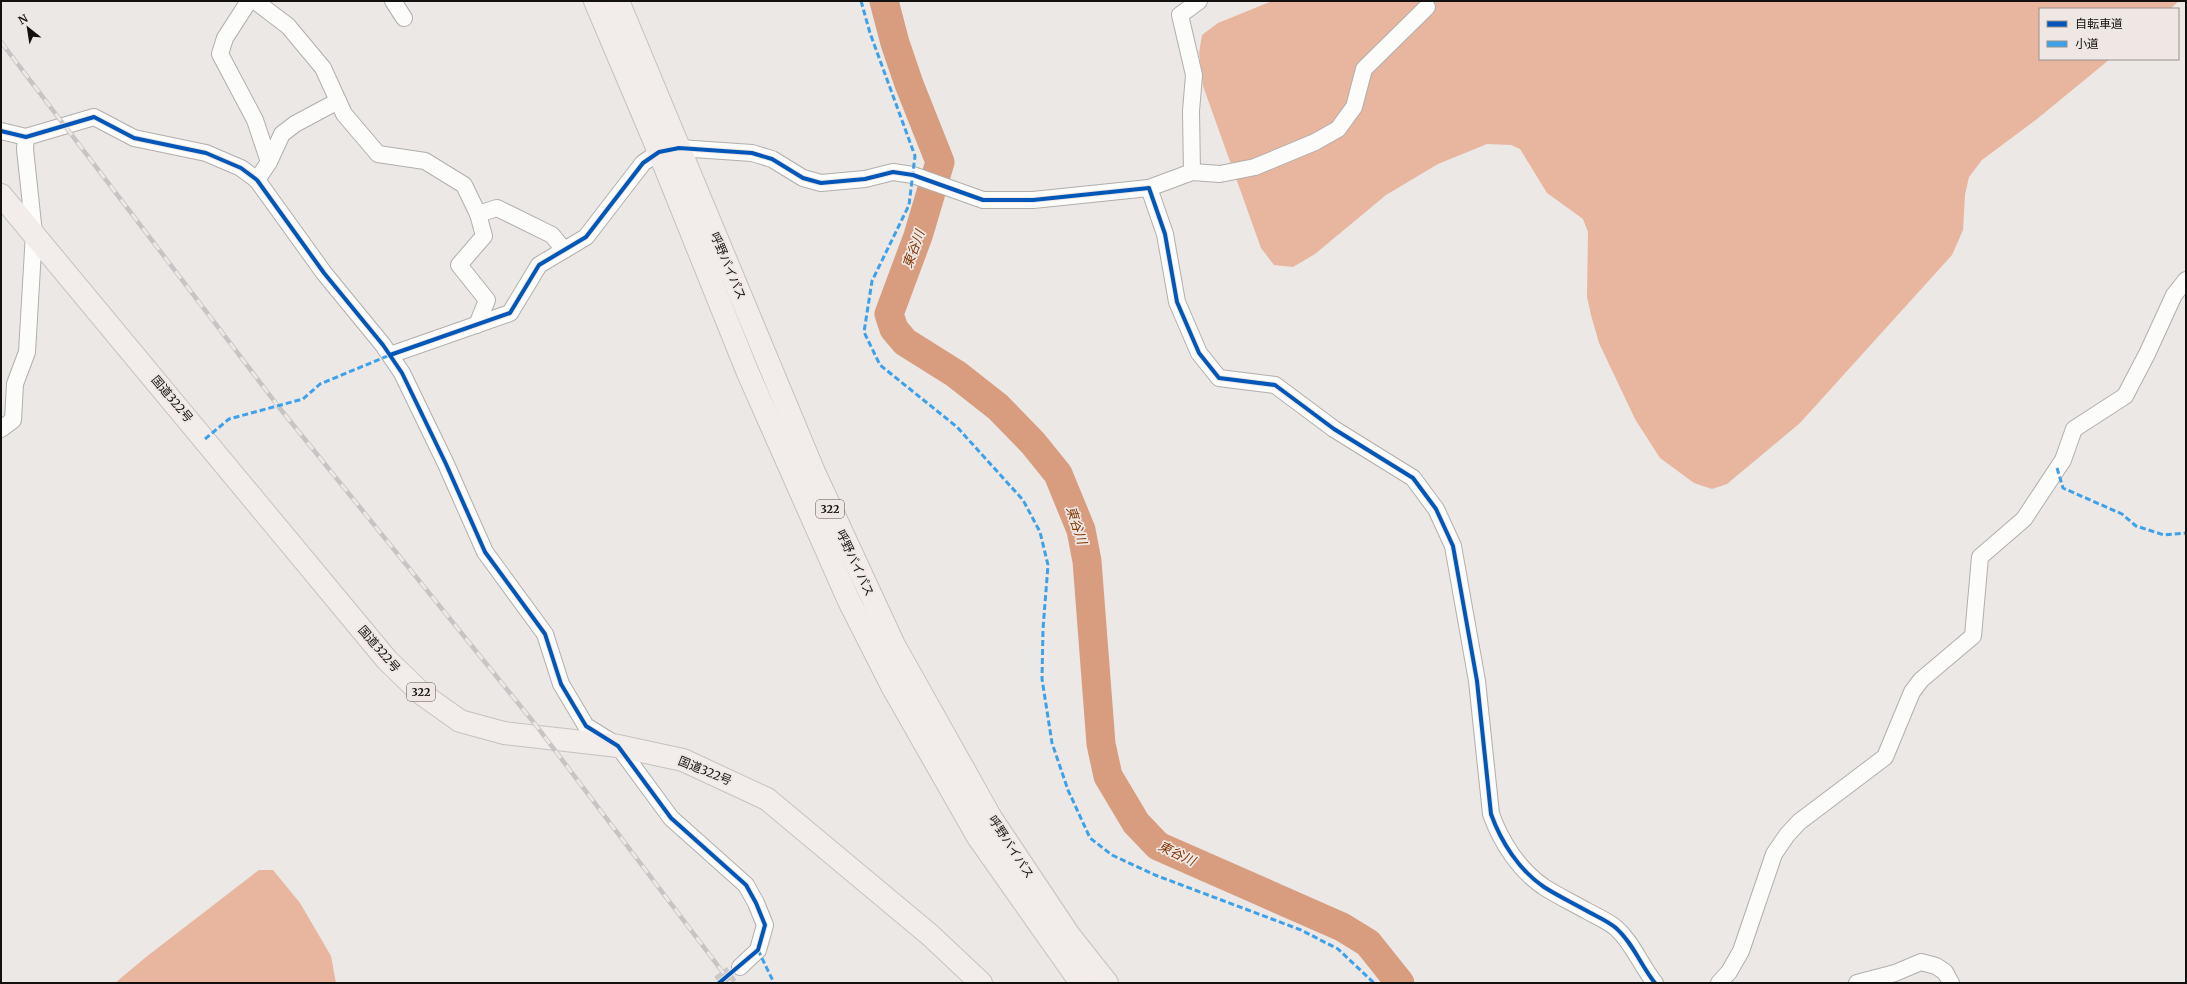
<svg xmlns="http://www.w3.org/2000/svg" width="2187" height="984" viewBox="0 0 2187 984" font-family="Merriweather,'Noto Sans JP',serif">
<style>
.forest{fill:#e8b69e}
.lines{fill:none;stroke-linecap:round;stroke-linejoin:round}
.river{stroke:#d89c7e;stroke-width:29}
.minor-tunnel{stroke:#cbc8c6;stroke-width:16;stroke-dasharray:16 8;stroke-linecap:butt}
.minor-casing{stroke:#b1aead;stroke-width:18}
.trunk-casing{stroke:#c4c3c2;stroke-width:24}
.minor{stroke:#fcfcfb;stroke-width:16}
.trunk{stroke:#f2ecea;stroke-width:22}
.rail-casing{stroke:#c6c4c4;stroke-width:4.5}
.rail{stroke:#eee7e3;stroke-width:3;stroke-dasharray:9;stroke-linecap:butt}
.quiet{stroke:#3da1ea;stroke-width:3;stroke-dasharray:6 3;stroke-linecap:butt}
.cycleway-casing{stroke:#eee7e3;stroke-width:6}
.cycleway{stroke:#0057b8;stroke-width:4}
.labels{text-anchor:middle;stroke-width:3.5;stroke-linejoin:round;paint-order:stroke}
.shield{fill:#eee7e3;stroke:#55514f;stroke-width:1}
.shield-label{font-size:11px;font-weight:bold;fill:#131110}
.street-label{font-size:12px;fill:#131110;stroke:#eee7e3}
.water-label{font-size:13px;font-style:italic;fill:#833500;stroke:#eee7e3}
</style>
<rect width="100%" height="100%" fill="#ebe8e6"/>
<g class="forest">
<path d="M1272 1H2179L2170 9H2040V59H2110L2037 119 1982 160 1969 177 1965 195 1963 230 1952 255 1800 423 1727 484 1712 489 1694 483 1660 458 1635 419 1599 343 1591 315 1587 297 1588 232 1583 219 1547 193 1520 149 1511 145 1487 144 1438 164 1386 195 1315 254 1293 267 1274 265 1261 248 1203 86 1199 53 1202 35 1218 23Z"/>
<path d="M259 870H273L300 903 331 956 336 983H115L146 957Z"/>
</g>
<g class="lines">
<path class="river" d="M884 1 895 43 909 84 940 162 918 236 889 314 894 329 905 342 956 374 998 407 1033 443 1058 474 1081 530 1087 561 1101 744 1108 776 1136 823 1158 846 1342 927 1368 943 1400 983"/>
<path class="minor-tunnel" d="M719 983 740 967"/>
<g class="minor-casing">
<g id="minor">
<path d="M249 1 225 38 220 54 255 120 269 162 257 180"/>
<path d="M255 1 288 26 323 68 344 114 378 154 425 161 464 185 478 214 497 208 552 235 564 250"/>
<path d="M393 1 404 18"/>
<path d="M1 131 26 137 94 117 134 138 206 153 241 168 257 180 324 273 383 345 402 373 446 464 485 552 545 634 561 684 586 726 618 746 671 818 746 885 756 903 765 925 758 950 740 967"/>
<path d="M269 162 282 134 295 124 338 101"/>
<path d="M1192 172 1191 111 1194 75 1180 15 1199 1"/>
<path d="M1149 188 1192 172 1220 174 1255 167 1315 142 1338 129 1354 107 1364 69 1427 7"/>
<path d="M477 325 487 300 459 265 484 236 478 214"/>
<path d="M390 355 510 313 539 265 586 237 643 163 659 152 679 148 752 153 772 159 803 178 821 183 865 179 893 172 913 175 983 200H1033L1149 188 1165 234 1177 302 1199 353 1219 378 1275 385 1334 429 1413 478 1436 509 1453 546 1477 681 1491 814C1501 842 1519 870 1544 887 1558 896 1573 903 1587 911 1596 916 1608 921 1616 928 1633 943 1641 966 1655 983"/>
<path d="M1 429 13 420 15 384 27 352 34 233 25 149 26 137"/>
<path d="M1719 983 1729 972 1741 951 1774 854 1787 835 1799 822 1885 757 1912 692 1921 680 1973 636 1980 557 2024 519 2063 460 2074 429 2125 396 2147 354 2174 295 2186 280"/>
<path d="M1857 983 1895 973 1921 962 1936 966 1945 972 1951 983"/>
</g>
</g>
<g class="trunk-casing">
<g id="trunk">
<path d="M595 1 659 152 748 373 849 601 892 686 978 837 1081 983"/>
<path d="M618 1 814 472 894 645 991 818 1069 935 1107 983"/>
<path d="M1 195 387 660 422 694 460 721 504 733 618 746 683 760 767 799 930 935 981 983"/>
</g>
</g>
<use href="#minor" class="minor"/>
<use href="#trunk" class="trunk"/>
<g class="rail-casing">
<path id="rail" d="M1 42 278 406 535 724 731 983"/>
</g>
<use href="#rail" class="rail"/>
<g class="quiet">
<path d="M861 1 870 33 915 156 909 205 872 281 864 332 880 365 957 427 1023 500 1040 532 1048 565 1043 629 1042 679 1052 743 1068 790 1090 838 1112 855 1155 875 1301 930 1338 949 1374 983"/>
<path d="M205 439 229 419 303 399 320 384 390 355"/>
<path d="M2057 468 2063 488 2122 514 2136 526 2164 535 2186 533"/>
<path d="M758 950 774 983"/>
</g>
<g class="cycleway-casing">
<g id="cycleway">
<path d="M1 131 26 137 94 117 134 138 206 153 241 168 257 180 324 273 383 345 402 373 446 464 485 552 545 634 561 684 586 726 618 746 671 818 746 885 756 903 765 925 758 950 719 983"/>
<path d="M390 355 510 313 539 265 586 237 643 163 659 152 679 148 752 153 772 159 803 178 821 183 865 179 893 172 913 175 983 200H1033L1149 188 1165 234 1177 302 1199 353 1219 378 1275 385 1334 429 1413 478 1436 509 1453 546 1477 681 1491 814C1501 842 1519 870 1544 887 1558 896 1573 903 1587 911 1596 916 1608 921 1616 928 1633 943 1641 966 1655 983"/>
</g>
</g>
<use href="#cycleway" class="cycleway"/>
</g>
<g class="labels">
<g class="shield">
<rect x="816" y="500" width="28" height="18" rx="3"/>
<rect x="407" y="683" width="28" height="18" rx="3"/>
</g>
<g class="shield-label">
<text x="830" y="513">322</text>
<text x="421" y="696">322</text>
</g>
<g class="street-label">
<text transform="translate(728 266) rotate(67)" y="4">呼野バイパス</text>
<text transform="translate(172 399) rotate(50)" y="4">国道322号</text>
<text transform="translate(855 563) rotate(65)" y="4">呼野バイパス</text>
<text transform="translate(379 649) rotate(49)" y="4">国道322号</text>
<text transform="translate(705 771) rotate(22)" y="4">国道322号</text>
<text transform="translate(1011 847) rotate(57)" y="4">呼野バイパス</text>
</g>
<g class="water-label">
<text transform="translate(913 249) rotate(-70)" y="5">東谷川</text>
<text transform="translate(1077 525) rotate(72)" y="5">東谷川</text>
<text transform="translate(1177 853) rotate(26)" y="5">東谷川</text>
</g>
</g>
<rect width="2187" height="984" fill="none" stroke="#131110" stroke-width="4"/>
<rect x="2039" y="8" width="140" height="52" fill="#eee7e3" stroke="#96918f"/>
<rect x="2047" y="21" width="20" height="6" fill="#0057b8" stroke="#96918f"/>
<text x="2075" y="28" font-size="12" fill="#131110">自転車道</text>
<rect x="2047" y="41" width="20" height="6" fill="#3da1ea" stroke="#96918f"/>
<text x="2075" y="48" font-size="12" fill="#131110">小道</text>
<g transform="translate(28 28) rotate(330)" stroke="#eee7e3" stroke-width="3" paint-order="stroke">
<path d="M0-3L7 15L0 10L-7 15Z" fill="#131110"/>
<text y="-6" font-size="11" font-weight="bold" text-anchor="middle" fill="#131110">N</text>
</g>
</svg>
